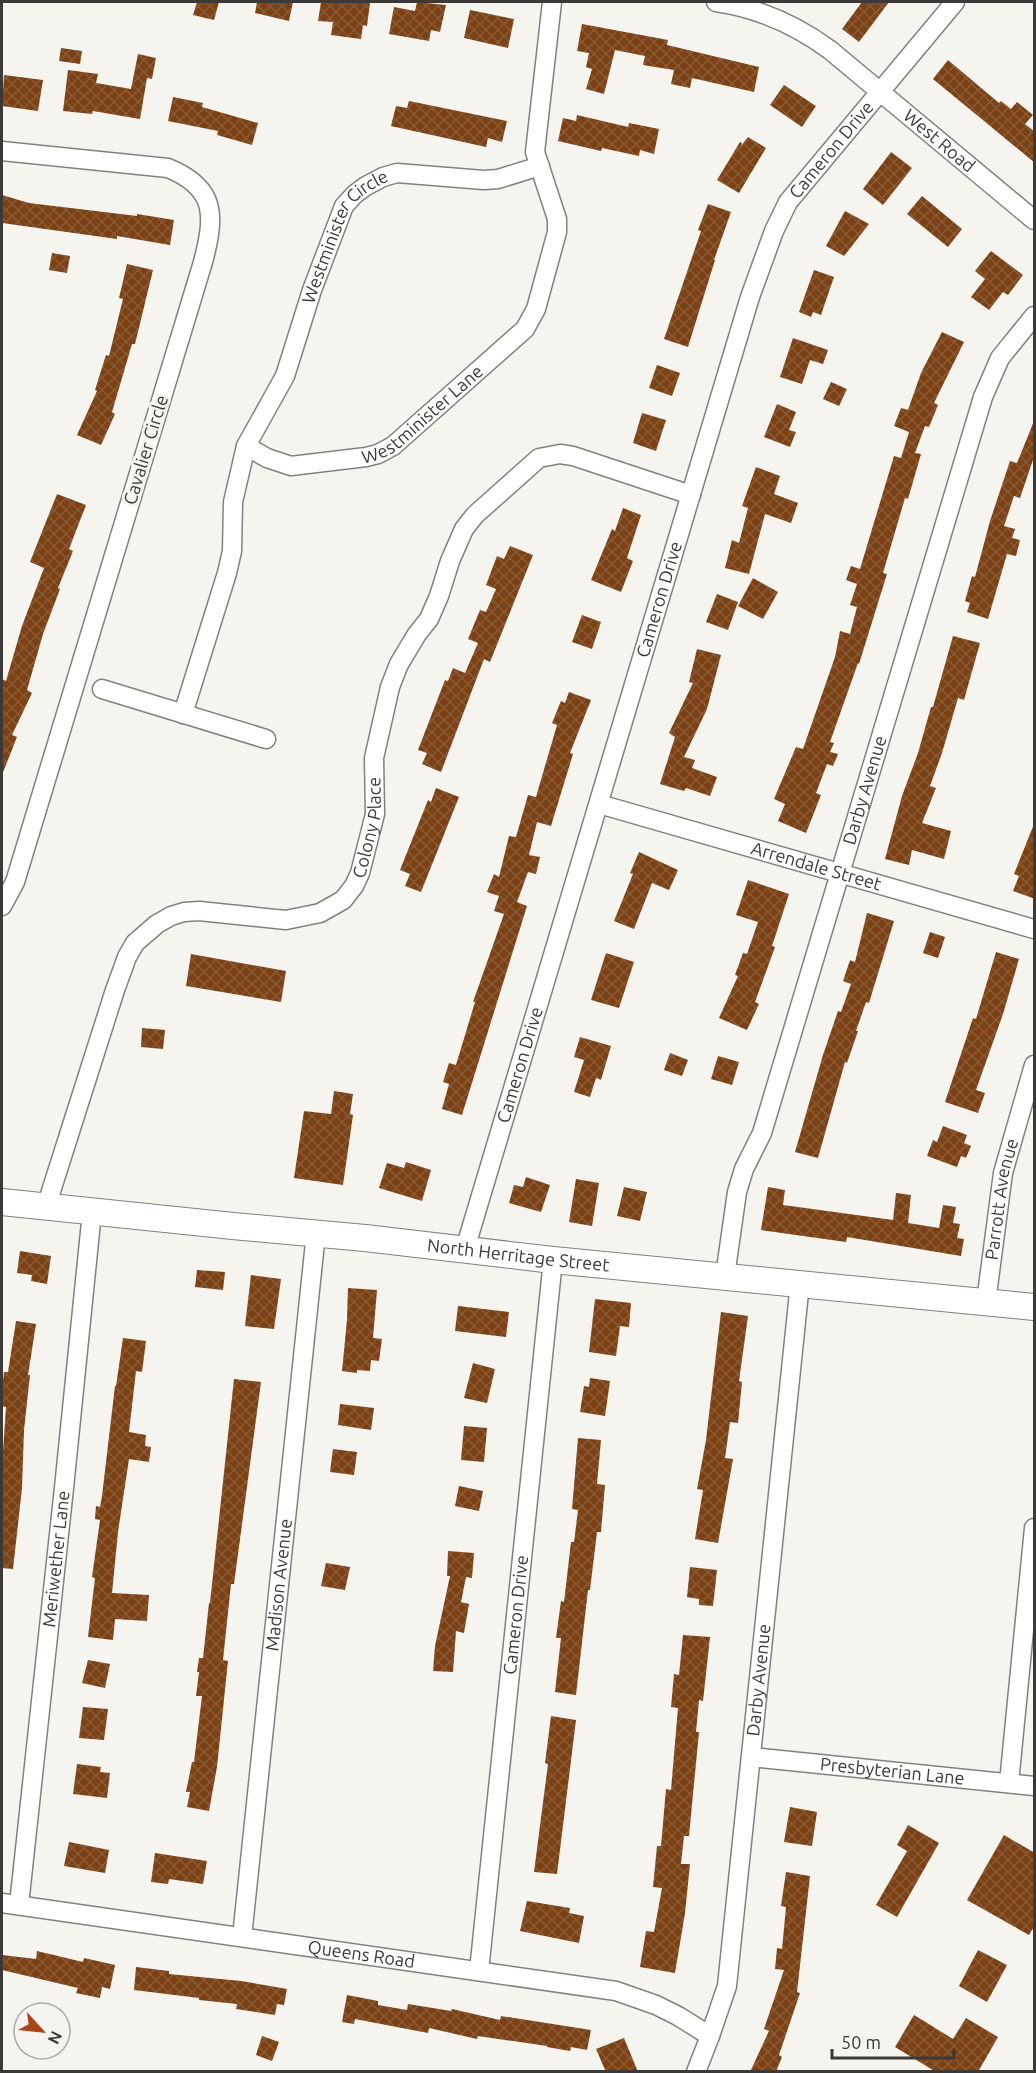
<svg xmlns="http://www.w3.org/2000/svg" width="1036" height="2073" viewBox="0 0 1036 2073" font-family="Ubuntu,sans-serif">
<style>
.building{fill:url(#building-cross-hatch)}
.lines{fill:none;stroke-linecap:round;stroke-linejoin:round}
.street-casing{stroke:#83817d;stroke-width:21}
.secondary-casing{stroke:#83817d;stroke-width:28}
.street{stroke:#fff;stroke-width:18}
.secondary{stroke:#fff;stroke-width:26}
.labels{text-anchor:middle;stroke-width:6;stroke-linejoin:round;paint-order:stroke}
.street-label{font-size:18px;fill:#3b3a38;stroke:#f6f4ef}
</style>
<defs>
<pattern id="building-cross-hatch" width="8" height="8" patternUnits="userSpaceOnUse" patternTransform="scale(1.5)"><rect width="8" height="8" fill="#7c4114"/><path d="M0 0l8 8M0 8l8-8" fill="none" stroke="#8a5b37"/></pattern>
</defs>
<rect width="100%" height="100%" fill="#f6f4ef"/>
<g class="building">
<path d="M197 2H219L214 20 193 15Z"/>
<path d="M257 2H293L289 21 255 13Z"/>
<path d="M321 2 370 3 367 26 363 25 361 39 331 35 333 22 318 21Z"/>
<path d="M417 2 446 5 440 32 431 30 429 41 389 34 394 7 415 11Z"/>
<path d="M862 2H889L859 42 842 29Z"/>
<path d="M470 10 514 19 508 48 464 38Z"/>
<path d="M582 24 668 40 667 45 759 67 754 92 692 78 690 88 671 84 674 70 643 65 645 56 615 50 604 94 586 89 592 69 586 67 589 53 577 51Z"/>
<path d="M61 48 82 51 80 64 59 61Z"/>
<path d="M138 54 156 58 152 79 147 78 140 119 93 111 92 114 63 111 68 70 98 74 96 83 131 89Z"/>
<path d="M948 60 999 103 1001 101 1011 109 1017 102 1033 115 1025 124 1035 132V163L933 79Z"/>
<path d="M4 75 43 80 38 111 2 106Z"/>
<path d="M784 85 816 106 802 127 770 105Z"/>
<path d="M173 97 203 103 202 107 258 123 252 145 217 135 218 131 168 121Z"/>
<path d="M409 101 507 121 502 142 488 138 486 147 391 126 396 106 407 108Z"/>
<path d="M577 115 628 127 629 123 659 129 654 154 640 150 639 156 602 148 601 151 558 141 563 118 576 121Z"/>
<path d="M748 137 766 148 739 193 717 180 740 142 742 143 741 146Z"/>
<path d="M891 152 912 168 883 205 863 189Z"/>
<path d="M2 195 29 203 137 216V214L174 220 170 245 117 236V239L2 223Z"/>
<path d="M922 196 962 229 948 247 907 214Z"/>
<path d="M708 204 731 212 714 260H715L688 347 664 339 701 231 698 230Z"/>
<path d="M845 211 869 224 844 256 826 246Z"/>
<path d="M991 251 1023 275 1008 295 1003 292 989 310 971 297 985 279 975 271Z"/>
<path d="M52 253 70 256 67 273 49 270Z"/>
<path d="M127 264 153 270 135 344H132L112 412 115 414 101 445 77 435 97 391 95 390 106 355 109 356 123 299 119 298Z"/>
<path d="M814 270 834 277 821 315 813 312 811 317 799 312Z"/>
<path d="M942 332 964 342 934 403 938 405 929 427 925 426 915 453 921 454 908 499 905 498 883 573 887 574 859 664 858 663 830 742 834 743 830 752 838 754 833 766 827 764 816 793 821 795 806 833 778 821 785 804 774 799 796 747 803 749 835 657 840 631 850 634 857 607 850 605 857 584 846 580 851 566 860 569 894 456 901 458 909 432 894 426 901 408 908 410 921 373Z"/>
<path d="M793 338 828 350 823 364 810 360 802 384 780 377Z"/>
<path d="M657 365 680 373 672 396 649 388Z"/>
<path d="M831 382 847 389 839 406 823 399Z"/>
<path d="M777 404 796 412 789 430 796 432 790 447 764 437Z"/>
<path d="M642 413 666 420 656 451 633 443Z"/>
<path d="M1034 421 1035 454 1020 498 1014 496 1004 526 1015 529 1012 538 1020 540 1016 556 1007 554 988 619 967 612 970 603 965 601 972 576 975 577 990 521 1010 461 1017 463Z"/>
<path d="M756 467 780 476 774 494 798 503 791 523 765 514 749 574 725 568 732 540 739 543 748 508 742 506Z"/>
<path d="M57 494 86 505 69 549 73 551 58 588 60 589 43 634 27 690 32 693 12 735 17 737 2 775V679L6 681 22 626 44 568 30 562Z"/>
<path d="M623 508 641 515 627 558 633 561 621 592 591 580 612 529 615 531Z"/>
<path d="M510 546 533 555 490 662 484 659 441 772 422 764 427 753 418 750 445 680 448 681 453 668 465 673 478 643 468 639 480 610 486 612 496 589 486 585 497 556 504 559Z"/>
<path d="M753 578 778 592 763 619 738 606Z"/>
<path d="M717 594 738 602 728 630 706 622Z"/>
<path d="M582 615 601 622 592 649 572 642Z"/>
<path d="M953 636 980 643 964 700 958 698 942 753 930 786 936 788 922 823 951 831 944 859 912 850 909 865 885 859 902 796 918 753 931 707H933Z"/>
<path d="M697 649 721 655 707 709 684 757 695 760 692 768 717 777 710 796 686 788 684 791 660 784 675 737 669 733 693 683 689 682Z"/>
<path d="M569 692 591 700 570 753 573 754 551 826 537 822 529 855 540 857 536 874 528 872 517 902 527 906 462 1115 442 1109 449 1084 443 1082 449 1063 456 1065 475 1002H473L504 914 494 911 499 896 487 892 494 874 499 877 509 836 516 837 528 795 536 797 557 725 552 723 561 701 565 703Z"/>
<path d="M436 788 459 797 421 892 405 886 410 874 400 870 428 800 431 802Z"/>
<path d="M1034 824H1035V899L1013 891 1019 876 1014 874Z"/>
<path d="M639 852 678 870 669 890 652 883 634 929 614 921 633 874 630 873Z"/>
<path d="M748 880 789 894 772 946 775 947 755 1002 759 1004 747 1030 719 1018 738 976 735 975 743 953 747 954 758 922 736 915Z"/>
<path d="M867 913 894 921 869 1003 866 1002 856 1031H858L847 1063 845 1062 818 1158 795 1152 823 1055 838 1011 841 1012 851 984 843 981 850 960 855 962Z"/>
<path d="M930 932 945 937 938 958 923 953Z"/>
<path d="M996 952 1019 959 1003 1014 976 1090 985 1093 978 1113 945 1102 973 1018 976 1019Z"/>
<path d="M606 953 634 962 619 1008 591 1000Z"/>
<path d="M191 954 286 971 281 1002 186 986Z"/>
<path d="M142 1028 165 1030 163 1049 141 1047Z"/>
<path d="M580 1037 611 1046 601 1080 596 1078 590 1097 574 1092 584 1060 574 1057Z"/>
<path d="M670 1053 688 1060 682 1076 664 1070Z"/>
<path d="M718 1056 739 1062 732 1085 711 1079Z"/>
<path d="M334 1091 353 1094 350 1114 353 1115 343 1185 294 1178 304 1111 331 1114Z"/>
<path d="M943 1126 967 1135 964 1143 971 1146 966 1158 961 1156 957 1167 927 1156 933 1140 937 1142Z"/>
<path d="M406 1162 431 1170 422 1201 379 1188 387 1163 404 1168Z"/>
<path d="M526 1177 550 1185 541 1212 509 1203 514 1185 523 1187Z"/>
<path d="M576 1179 599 1183 592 1226 569 1222Z"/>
<path d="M624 1187 647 1192 640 1221 617 1216Z"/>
<path d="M768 1187 785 1190 783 1205 893 1220 896 1193 911 1195 908 1223 939 1228 943 1205 956 1207 953 1223 960 1224 957 1238 964 1239 961 1256 847 1237 846 1242 761 1230Z"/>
<path d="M20 1251 51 1256 47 1284 31 1281 32 1275 17 1273Z"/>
<path d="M197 1270 225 1272 223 1290 195 1287Z"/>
<path d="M251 1275 281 1279 274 1329 245 1326Z"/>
<path d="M348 1288 377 1290 373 1338 382 1339 379 1361 371 1360 370 1371 357 1370V1373L342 1371 347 1320Z"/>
<path d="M595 1299 631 1303 629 1327 620 1326 616 1356 589 1352Z"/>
<path d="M458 1306 509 1312 506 1337 455 1331Z"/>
<path d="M721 1312 748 1316 739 1381 742 1382 738 1423 730 1422 725 1458 733 1459 718 1543 695 1539 703 1490 697 1489 706 1440Z"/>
<path d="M16 1321 36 1324 28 1375H30L24 1430 22 1488 13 1569 2 1568V1466L6 1407 2 1406V1391L4 1372H8Z"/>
<path d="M123 1338 146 1341 142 1372 136 1371 129 1432 146 1435 145 1446 151 1447 149 1462 129 1459 118 1532 112 1593 149 1595 147 1621 115 1619 113 1640 88 1637 95 1578 92 1577 100 1520 95 1519 96 1506 100 1507 102 1496 115 1386H116Z"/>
<path d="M473 1363 495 1369 487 1403 464 1398Z"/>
<path d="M590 1378 610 1381 605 1416 580 1412 584 1386 589 1387Z"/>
<path d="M234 1379 261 1382 234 1584H231L223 1660 228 1661 217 1767 209 1811 187 1807 190 1792H186L192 1762H194L202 1696H196L199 1672H197L199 1658H203L209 1603H210Z"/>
<path d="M340 1404 374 1408 371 1430 338 1425Z"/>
<path d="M464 1426 487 1428 484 1462 461 1460Z"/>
<path d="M578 1438 601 1440 597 1484 605 1485 601 1532H597L590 1590H588L576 1695 555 1692 561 1638H556L561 1601 564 1602 571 1542H574L578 1510 572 1509Z"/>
<path d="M333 1449 357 1452 354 1475 330 1472Z"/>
<path d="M459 1486 483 1491 479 1511 455 1506Z"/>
<path d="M448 1551 474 1553 472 1578 466 1577 461 1602 469 1604 464 1633 456 1631 453 1672 433 1671 435 1646 450 1576H447Z"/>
<path d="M326 1563 350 1567 345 1590 321 1586Z"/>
<path d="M690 1567 717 1570 713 1606 699 1605V1599L687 1597Z"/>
<path d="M683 1635 710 1637 703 1701 699 1700 696 1732H699L689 1836H684L681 1864H690L685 1913 675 1973 640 1967 646 1931 654 1932 662 1888 653 1887 657 1846H661L666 1789 671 1790 678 1708 671 1707 674 1674 679 1675Z"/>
<path d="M88 1660 110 1664 105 1688 82 1683Z"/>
<path d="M83 1707 108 1709 104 1740 79 1738Z"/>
<path d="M551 1716 576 1720 557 1874 534 1872 548 1764 545 1763Z"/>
<path d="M77 1764 101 1767 100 1772 110 1773 107 1798 73 1794Z"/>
<path d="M790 1807 817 1812 812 1846 784 1842Z"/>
<path d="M908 1825 939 1843 897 1917 876 1905 907 1851 897 1845Z"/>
<path d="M1004 1835 1035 1853V1925L1029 1935 967 1900Z"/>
<path d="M69 1842 109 1850 105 1873 64 1866Z"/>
<path d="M155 1853 207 1861 203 1884 169 1879 168 1884 151 1882Z"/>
<path d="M786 1872 810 1876 797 1992 800 1993 779 2055 782 2057 776 2072H750L769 2031 764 2029 784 1970 775 1969 777 1948 782 1949 786 1907 781 1906Z"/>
<path d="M527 1901 570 1908 569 1913 584 1916 579 1943 520 1931Z"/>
<path d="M978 1950 1007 1965 987 2002 959 1986Z"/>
<path d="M37 1951 83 1962 84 1958 115 1965 110 1989 102 1987 100 1998 76 1993 78 1988 2 1970V1955L36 1959Z"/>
<path d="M136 1967 169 1971V1974L241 1981 287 1989 284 2005 277 2004 275 2015 236 2009 237 2004 199 2000V1998L134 1990Z"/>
<path d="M347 1995 378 2001V2005L407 2010 408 2004 451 2011 452 2009 500 2020 501 2016 591 2030 587 2050 571 2047 570 2051 547 2047V2046L478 2036 477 2039 429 2028 428 2033 355 2019 354 2024 342 2022Z"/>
<path d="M914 2015 953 2039 966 2018 998 2037 978 2072H936L895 2047Z"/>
<path d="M262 2036 279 2042 272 2061 256 2055Z"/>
<path d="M624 2038 638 2072H606L596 2049Z"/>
</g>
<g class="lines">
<g class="street-casing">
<g id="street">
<path id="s1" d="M716 2C758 8 796 25 830 50L1034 220"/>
<path d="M2 151 168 168C217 188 215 216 203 262L15 882 2 906"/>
<path id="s2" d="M246 446 267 458 291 466 366 457 378 454 393 446 525 329 536 309 557 232V219L535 152 552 2"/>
<path d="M102 689 266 739"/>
<path id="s3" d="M183 714 227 573 232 551 233 502 246 446 285 376 312 290 344 206 355 194 366 186 383 177 397 173 484 180 498 179 540 166"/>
<path id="s4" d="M599 804 1034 929"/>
<path id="s5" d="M46 1207 115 990 127 957 135 943 157 924 171 916 184 912 199 911 286 920 320 913 343 900 354 886 360 873 375 814 374 758 390 687 399 664 417 634 429 619 439 596 450 561 464 529 475 515 539 458 560 454 573 456 691 495"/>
<path id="s6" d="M465 1249 750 297 774 231 788 202 955 2"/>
<path id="s7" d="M725 1276 737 1192 744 1169 762 1133 983 397 1000 358 1034 316"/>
<path id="s8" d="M986 1302 1003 1173 1034 1065"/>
<path id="s9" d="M751 1757 1034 1786"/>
<path d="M1009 1783 1034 1528"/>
<path id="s10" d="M2 1903 616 1991 656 2005 678 2016 710 2036"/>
<path id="s11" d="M19 1905 64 1488 92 1212"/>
<path id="s12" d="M242 1937 316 1233"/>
<path id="s13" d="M479 1971 553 1260"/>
<path id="s14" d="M696 2072 710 2036 727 1986 800 1283"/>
</g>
</g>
<g class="secondary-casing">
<g id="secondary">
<path id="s15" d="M2 1202 233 1226 365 1238 553 1260 1034 1307"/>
</g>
</g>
<use href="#street" class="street"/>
<use href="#secondary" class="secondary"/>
</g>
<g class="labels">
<g class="street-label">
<text dy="6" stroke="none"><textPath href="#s1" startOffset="267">West Road</textPath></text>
<text dy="6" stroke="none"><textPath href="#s6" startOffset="1164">Cameron Drive</textPath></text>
<text dy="6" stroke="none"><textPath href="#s3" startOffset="512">Westminister Circle</textPath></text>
<text dy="6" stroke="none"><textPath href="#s2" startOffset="196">Westminister Lane</textPath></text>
<text transform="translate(146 450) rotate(-73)" y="6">Cavalier Circle</text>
<text dy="6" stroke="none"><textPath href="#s6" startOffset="678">Cameron Drive</textPath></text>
<text dy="6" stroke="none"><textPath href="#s7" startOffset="507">Darby Avenue</textPath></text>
<text dy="6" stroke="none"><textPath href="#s5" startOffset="580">Colony Place</textPath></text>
<text dy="6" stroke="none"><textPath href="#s4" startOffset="226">Arrendale Street</textPath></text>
<text dy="6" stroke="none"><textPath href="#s6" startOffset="192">Cameron Drive</textPath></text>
<text dy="6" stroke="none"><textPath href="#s8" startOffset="104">Parrott Avenue</textPath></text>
<text dy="6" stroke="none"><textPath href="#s15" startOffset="519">North Herritage Street</textPath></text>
<text dy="6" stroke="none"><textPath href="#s11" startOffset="348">Meriwether Lane</textPath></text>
<text dy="6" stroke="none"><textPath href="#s12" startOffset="354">Madison Avenue</textPath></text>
<text dy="6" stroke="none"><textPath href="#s13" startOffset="358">Cameron Drive</textPath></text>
<text dy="6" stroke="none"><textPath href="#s14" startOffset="399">Darby Avenue</textPath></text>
<text dy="6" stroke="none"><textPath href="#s9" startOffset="142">Presbyterian Lane</textPath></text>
<text dy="6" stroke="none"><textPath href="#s10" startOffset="363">Queens Road</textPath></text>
</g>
</g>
<rect width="1036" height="2073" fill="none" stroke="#3b3a38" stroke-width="6"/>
<g transform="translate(42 2031) rotate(117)"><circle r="28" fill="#f6f4ef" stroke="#abaaa6" stroke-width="1.5"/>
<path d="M0-4.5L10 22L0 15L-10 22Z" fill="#aa4419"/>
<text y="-9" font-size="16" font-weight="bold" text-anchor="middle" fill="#3b3a38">N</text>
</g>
<path d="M832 2049v9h122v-9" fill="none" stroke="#3b3a38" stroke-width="3"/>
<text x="841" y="2049" font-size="18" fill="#3b3a38" stroke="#f6f4ef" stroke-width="4.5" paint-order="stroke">50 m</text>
</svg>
